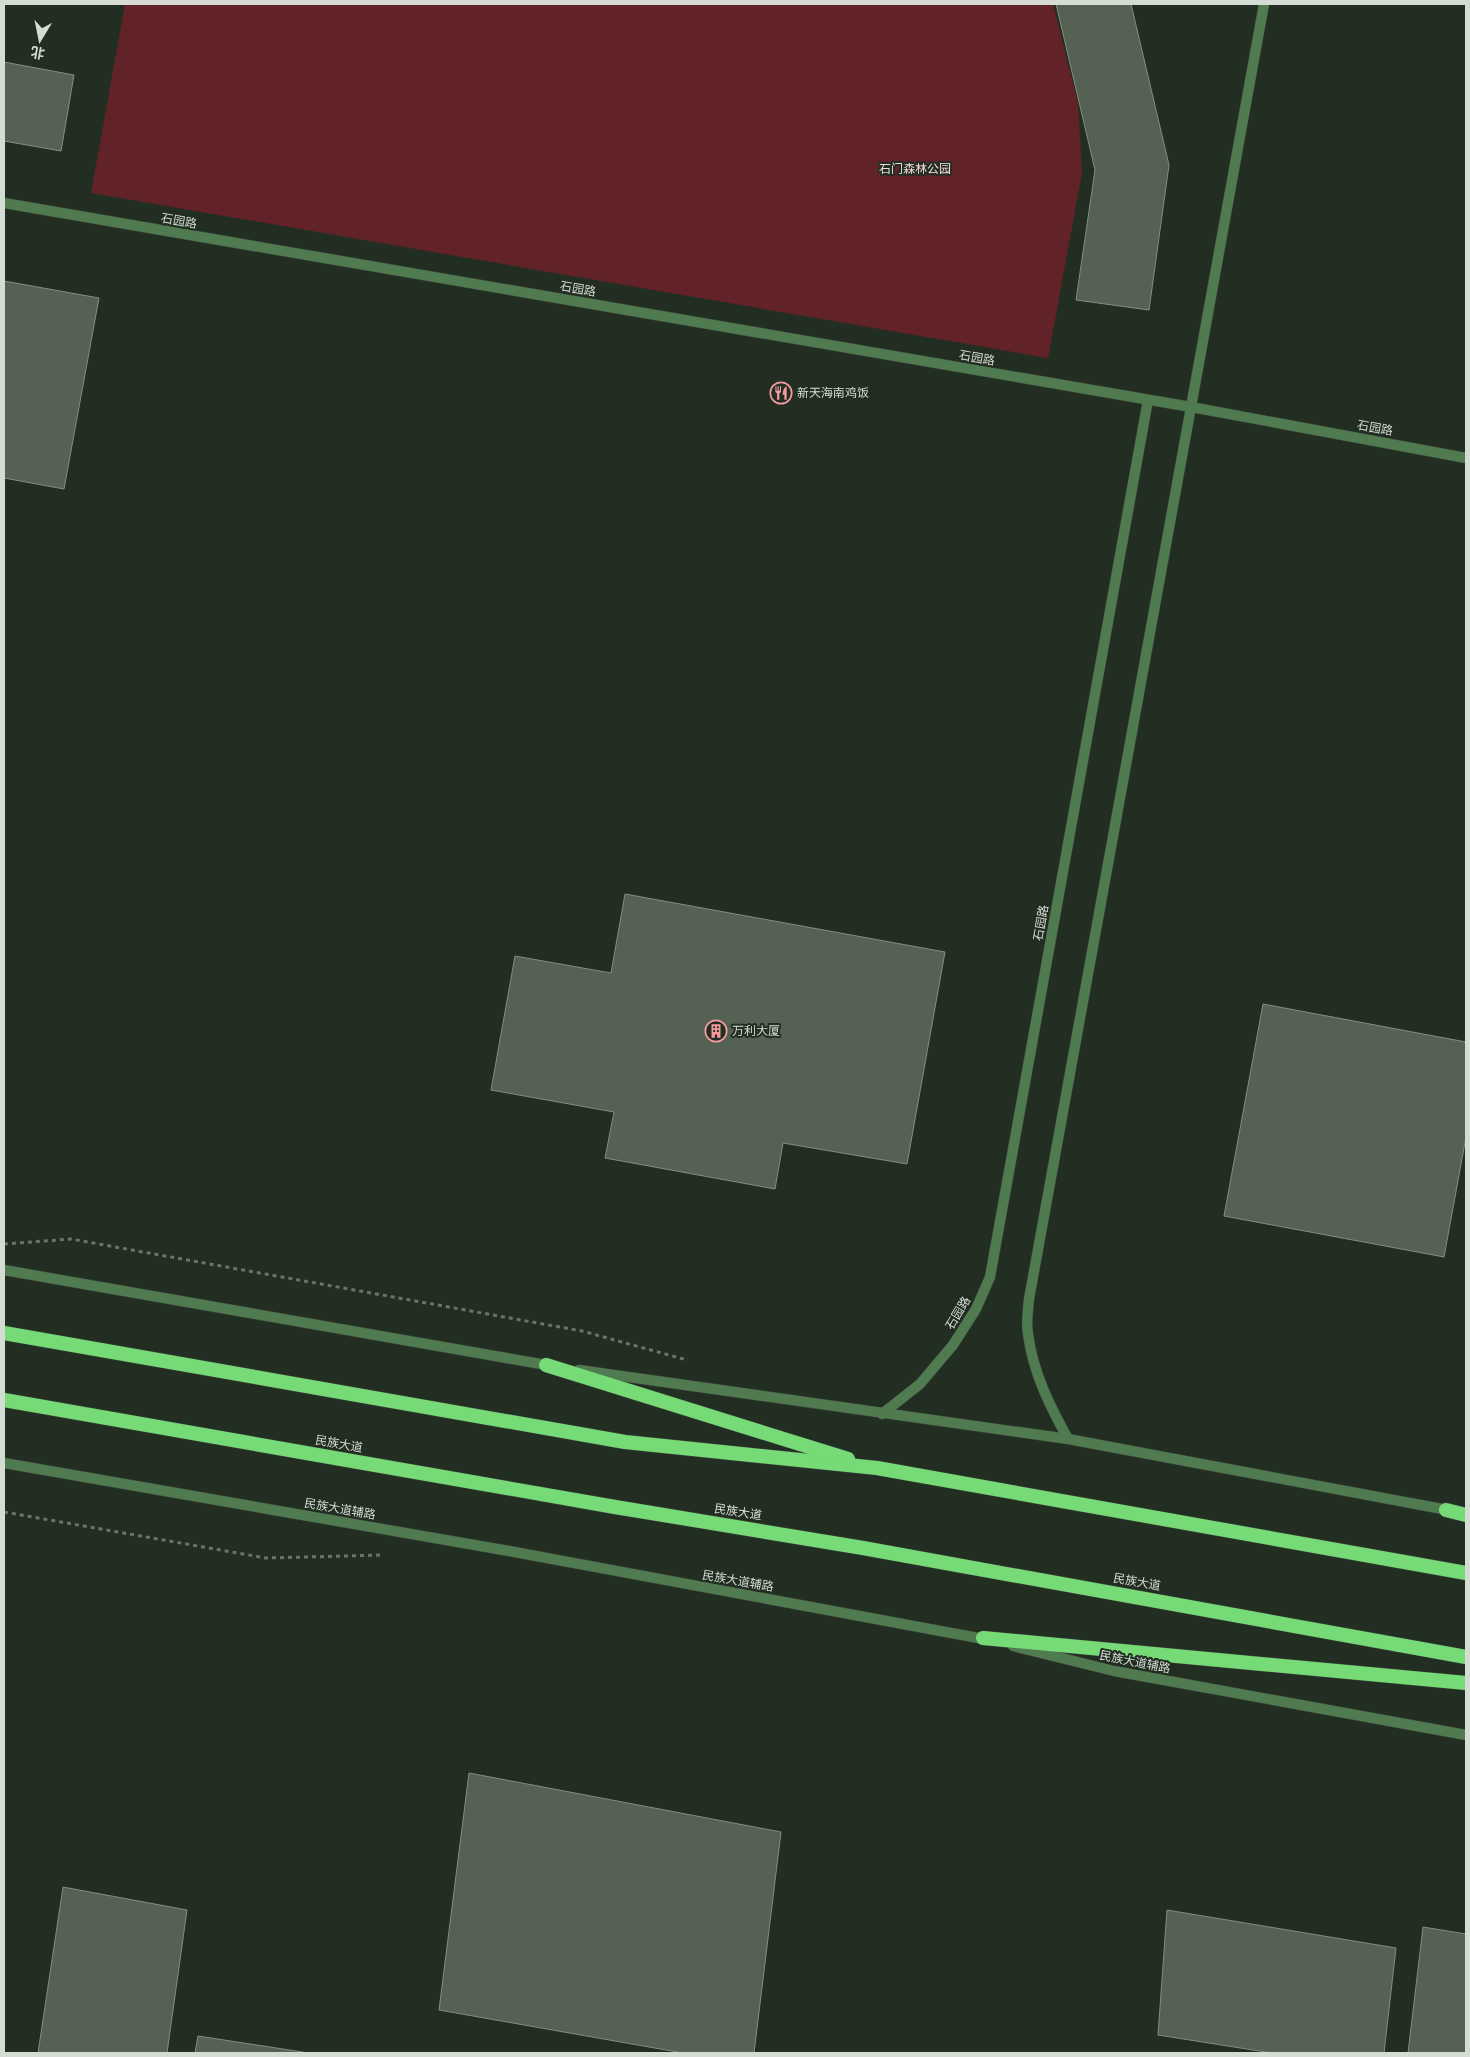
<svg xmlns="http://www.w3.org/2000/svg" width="1470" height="2057" viewBox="0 0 1470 2057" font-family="Lato,'Noto Sans SC',sans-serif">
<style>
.green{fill:#612328}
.building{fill:#546153;stroke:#818f81}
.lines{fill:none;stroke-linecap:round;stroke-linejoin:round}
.minor-casing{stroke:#3f4a3e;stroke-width:11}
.tertiary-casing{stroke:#3f4a3e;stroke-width:11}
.trunk-casing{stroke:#3f4a3e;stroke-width:15}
.path{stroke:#6a746a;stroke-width:3;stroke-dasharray:4 4;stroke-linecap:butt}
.minor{stroke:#507a4f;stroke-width:10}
.tertiary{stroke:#507a4f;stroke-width:10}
.trunk{stroke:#76da76;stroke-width:14}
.labels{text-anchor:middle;stroke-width:4;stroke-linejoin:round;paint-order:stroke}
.park-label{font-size:12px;fill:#f3d8d8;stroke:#222e22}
.street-label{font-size:12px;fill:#d5dcd4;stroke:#222e22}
.poi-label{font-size:12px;fill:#d5dcd4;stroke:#222e22;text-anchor:start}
</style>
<rect width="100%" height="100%" fill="#222e22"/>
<path class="green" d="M125 4H1053L1078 103 1082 173 1048 358 91 193Z"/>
<g class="building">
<path d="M1056 4H1131L1169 165 1149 310 1076 300 1095 170Z"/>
<path d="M4 62 74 75 61 151 4 141Z"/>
<path d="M4 281 99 298 64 489 4 478Z"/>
<path d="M625 894 945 952 907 1164 783 1143 775 1189 605 1158 614 1112 491 1090 515 956 611 973Z"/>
<path d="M1263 1004 1466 1042V1137L1444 1257 1224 1216Z"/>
<path d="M469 1773 781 1832 754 2053H683L439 2010Z"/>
<path d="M63 1887 187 1910 167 2053H38Z"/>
<path d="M1167 1910 1396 1948 1384 2053H1272L1158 2035Z"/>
<path d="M1423 1927 1466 1934V2053H1408Z"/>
<path d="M198 2036 309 2053H195Z"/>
</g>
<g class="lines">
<g class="minor-casing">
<g id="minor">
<path d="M4 203 1191 407 1466 458"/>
<path d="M1191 407 1264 4"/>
</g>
</g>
<g class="tertiary-casing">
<g id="tertiary">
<path d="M4 1270 552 1366"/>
<path d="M579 1370 1068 1439 1453 1511"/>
<path d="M882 1414 920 1384 953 1345 976 1309 990 1277 1148 400"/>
<path d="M1068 1439C1050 1406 1033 1373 1028 1334 1026 1323 1028 1310 1029 1299L1191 407"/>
<path d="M4 1463 509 1551 989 1640"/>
<path d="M1013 1646 1114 1671 1466 1735"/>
</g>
</g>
<g class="trunk-casing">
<g id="trunk">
<path d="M4 1333 625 1442 877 1468 1466 1573"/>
<path d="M546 1365 848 1459"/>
<path d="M4 1400 615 1507 863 1548 1466 1657"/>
<path d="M1446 1510 1466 1515"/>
<path d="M983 1638 1466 1683"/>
</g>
</g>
<g class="path">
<path d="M4 1244 71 1239 582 1331 687 1360"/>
<path d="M4 1512 266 1558 384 1555"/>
</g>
<use href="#minor" class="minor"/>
<use href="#tertiary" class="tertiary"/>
<use href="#trunk" class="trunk"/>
</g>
<defs>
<g id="restaurant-ring" transform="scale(1.125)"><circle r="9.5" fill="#222e22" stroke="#f59b9d" stroke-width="1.5"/><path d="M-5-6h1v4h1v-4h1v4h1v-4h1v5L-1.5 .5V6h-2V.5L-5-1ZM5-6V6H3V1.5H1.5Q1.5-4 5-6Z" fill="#f59b9d"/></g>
<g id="building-ring" transform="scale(1.125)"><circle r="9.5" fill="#222e22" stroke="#f59b9d" stroke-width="1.5"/><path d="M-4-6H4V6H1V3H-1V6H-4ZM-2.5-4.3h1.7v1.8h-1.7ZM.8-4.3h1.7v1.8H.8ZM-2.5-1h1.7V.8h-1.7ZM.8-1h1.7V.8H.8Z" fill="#f59b9d"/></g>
</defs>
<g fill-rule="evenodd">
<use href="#restaurant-ring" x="781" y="393"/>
<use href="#building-ring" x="716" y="1031"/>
</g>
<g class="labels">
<g class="park-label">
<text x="915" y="173">石门森林公园</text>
</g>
<g class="street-label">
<text transform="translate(179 221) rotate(10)" y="4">石园路</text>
<text transform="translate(578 289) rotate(10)" y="4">石园路</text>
<text transform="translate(977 358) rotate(10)" y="4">石园路</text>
<text transform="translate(1375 428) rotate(10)" y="4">石园路</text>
<text transform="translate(1041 923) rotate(-80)" y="4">石园路</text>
<text transform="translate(958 1313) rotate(-59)" y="4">石园路</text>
<text transform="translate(339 1444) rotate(10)" y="4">民族大道</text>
<text transform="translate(340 1509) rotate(10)" y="4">民族大道辅路</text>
<text transform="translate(738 1512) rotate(9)" y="4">民族大道</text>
<text transform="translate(738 1581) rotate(10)" y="4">民族大道辅路</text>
<text transform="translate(1137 1582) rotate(10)" y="4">民族大道</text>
<text transform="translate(1135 1662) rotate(11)" y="4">民族大道辅路</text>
</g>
<g class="poi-label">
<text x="797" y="397">新天海南鸡饭</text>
<text x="732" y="1035">万利大厦</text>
</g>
</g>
<rect width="1470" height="2057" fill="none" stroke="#d5dcd4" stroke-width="10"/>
<g transform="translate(40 40) rotate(190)" stroke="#222e22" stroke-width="4" paint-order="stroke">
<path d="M0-4L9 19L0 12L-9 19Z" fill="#d5dcd4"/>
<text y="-8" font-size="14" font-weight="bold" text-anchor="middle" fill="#d5dcd4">北</text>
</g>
</svg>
